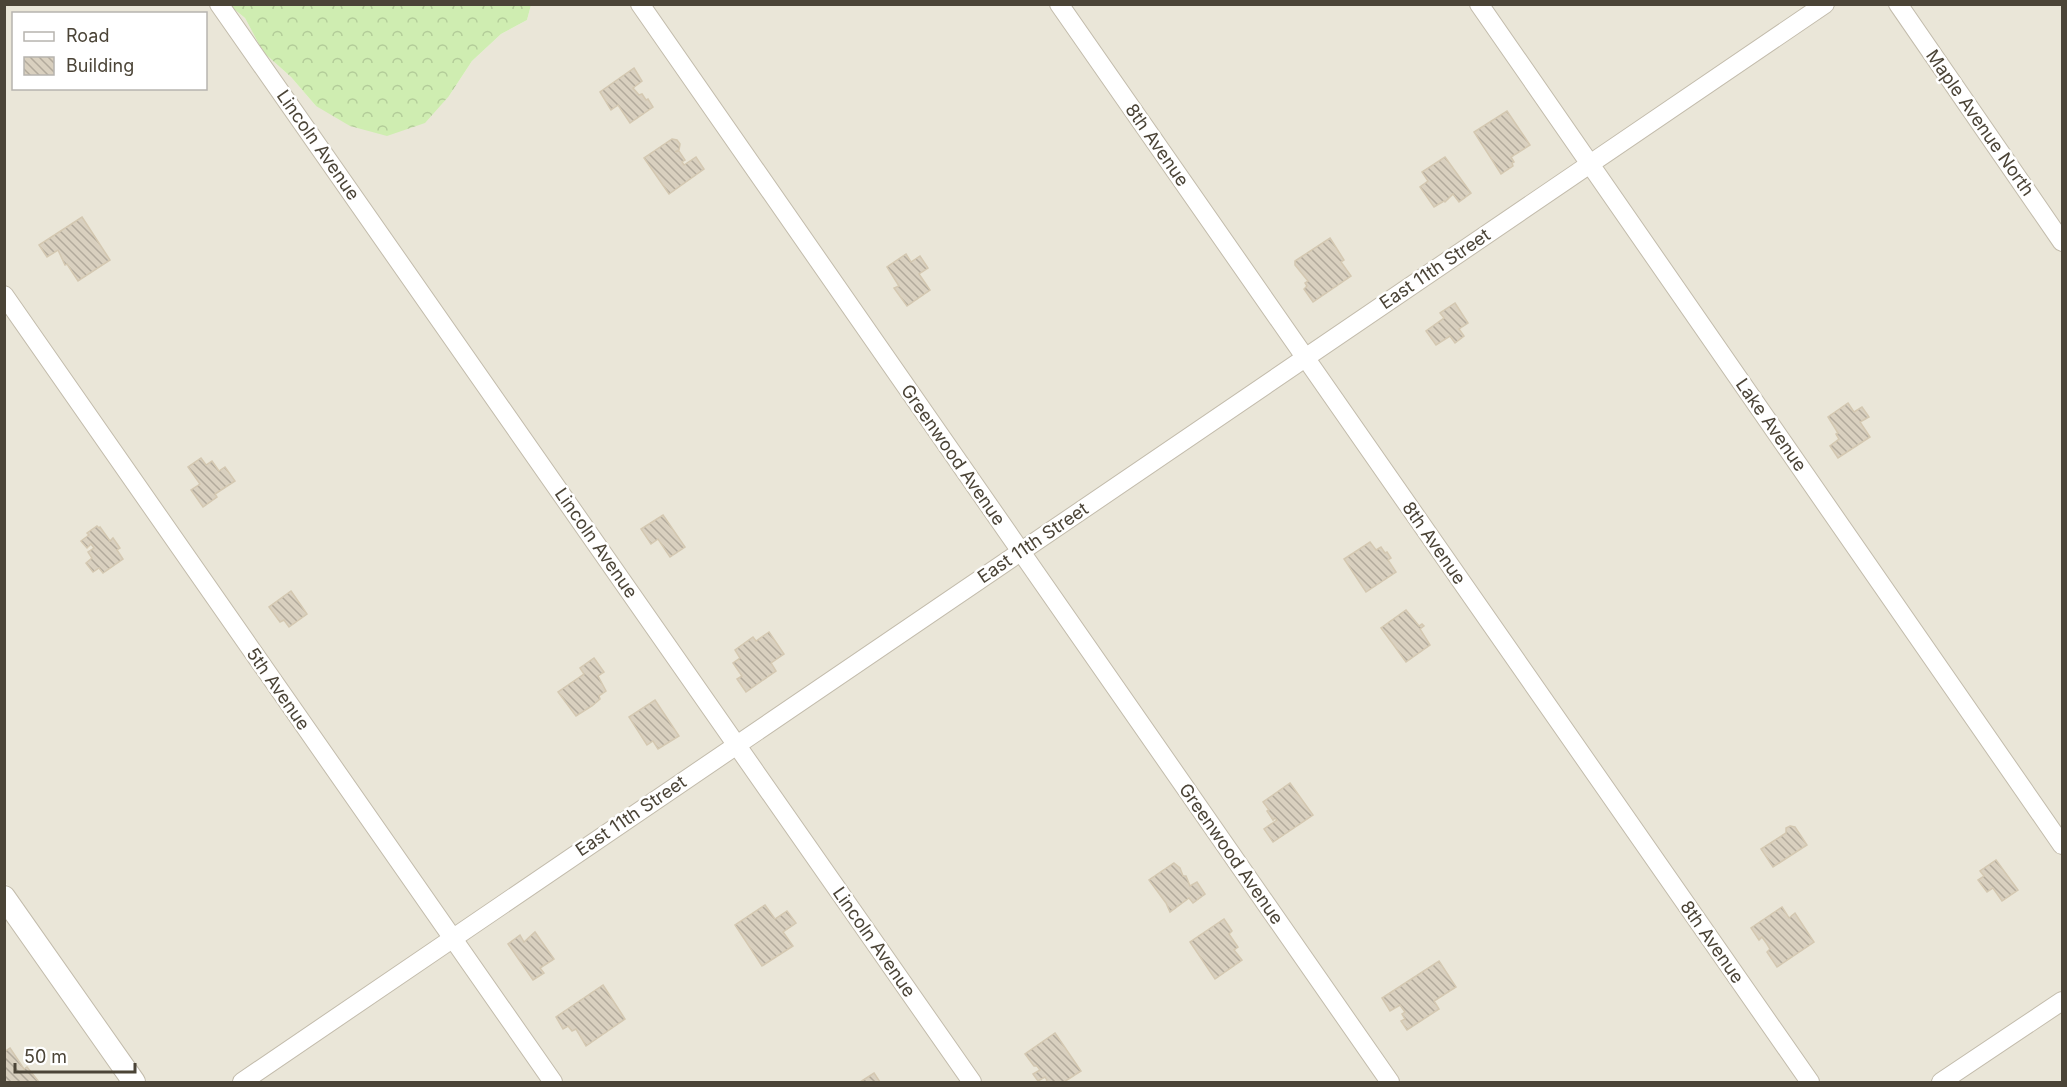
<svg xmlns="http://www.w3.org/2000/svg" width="2067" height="1087" viewBox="0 0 2067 1087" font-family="Inter,sans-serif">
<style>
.residential{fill:#eae6d8;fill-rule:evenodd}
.forest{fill:url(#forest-crowns)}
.building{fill:url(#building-back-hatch);stroke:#d4c8b1;stroke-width:1.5}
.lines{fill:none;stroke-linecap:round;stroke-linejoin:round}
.minor-casing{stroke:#c3bcac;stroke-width:20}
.tertiary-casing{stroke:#c3bcac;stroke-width:24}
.minor{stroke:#fff;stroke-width:18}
.tertiary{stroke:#fff;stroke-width:22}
.labels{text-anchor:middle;stroke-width:5;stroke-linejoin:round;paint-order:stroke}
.street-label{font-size:18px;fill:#4b4437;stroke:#fff}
</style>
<defs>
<pattern id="forest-crowns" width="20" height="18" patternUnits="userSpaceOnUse" patternTransform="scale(1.5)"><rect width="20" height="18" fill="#cfedb1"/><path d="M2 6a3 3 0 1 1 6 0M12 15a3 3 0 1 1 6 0" fill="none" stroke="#b3cc99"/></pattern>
<pattern id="building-back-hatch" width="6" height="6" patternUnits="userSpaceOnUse" patternTransform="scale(1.5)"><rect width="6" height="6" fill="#d9d0bf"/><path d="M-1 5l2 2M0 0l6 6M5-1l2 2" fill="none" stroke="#b2aa9c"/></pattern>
</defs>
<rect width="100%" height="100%" fill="#f6f3ea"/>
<g class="residential">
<path d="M8 4 229 5 245 18 263 52 291 77 316 106 449 96 472 61 501 34 527 20 531 5H2062V1082H144L5 882 4 7ZM14 14H206V88H14Z"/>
<path d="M5 912 124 1082H5Z"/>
</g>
<path class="forest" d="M229 5H531L527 20 501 34 472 61 449 96 425 123 387 136 350 126 316 106 291 77 263 52 245 18Z"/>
<g class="building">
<path d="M634 68 642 81 633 88 639 95 642 94 646 100 648 99 653 107 630 123 618 105 611 110 600 92Z"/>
<path d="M1507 111 1530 145 1511 157 1514 162 1512 163 1513 166 1501 174 1474 132Z"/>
<path d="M672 139 677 140 680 144 679 150 675 152 679 151 685 160 682 162 684 165 696 157 704 169 669 194 644 158Z"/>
<path d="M1445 157 1471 193 1459 202 1453 194 1445 202 1444 201 1434 207 1420 187 1428 181 1422 172Z"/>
<path d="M82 217 110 260 78 281 67 264 65 265 58 250 47 257 39 245Z"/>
<path d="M1330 238 1344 260 1341 262 1351 276 1313 302 1304 289 1307 286 1305 283 1308 281 1295 265V261Z"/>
<path d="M906 254 911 262 920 256 928 268 919 274 930 290 907 306 894 288 899 286 887 267Z"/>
<path d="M1455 303 1468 323 1459 329 1464 336 1455 343 1450 336 1436 345 1426 331 1444 318 1440 313Z"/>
<path d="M1848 403 1854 412 1862 407 1869 417 1860 422 1870 437 1838 458 1830 446 1839 439 1836 434 1838 433 1828 417Z"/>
<path d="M201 458 206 465 212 461 219 471 225 467 235 481 215 494 217 497 203 507 191 490 200 484 188 467Z"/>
<path d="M663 515 685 547 670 557 658 539 651 544 641 529Z"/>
<path d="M97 526 99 528 100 527 110 541 113 538 120 548 117 550 123 559 103 573 99 568 93 572 86 563 92 558 88 552 94 548 91 544 87 548 81 541 89 535 87 533Z"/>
<path d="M1370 542 1376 550 1381 547 1385 553 1387 552 1391 558 1388 560 1396 572 1366 592 1344 559Z"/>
<path d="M291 591 307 614 289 627 284 620 280 622 269 607Z"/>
<path d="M1406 610 1419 626 1422 624 1424 626 1420 629 1430 645 1406 662 1381 628Z"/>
<path d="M769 632 784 654 771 663 776 671 746 692 737 679 742 676 733 663 740 658 735 650 753 637 756 641Z"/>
<path d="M594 658 604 672 598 676 606 691 599 696 600 699 592 706 576 716 558 692 584 674 580 668Z"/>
<path d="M655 700 679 736 658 749 653 741 647 745 629 717Z"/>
<path d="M1290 783 1313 815 1273 842 1264 829 1277 820 1275 818 1273 820 1267 811 1269 810 1263 802Z"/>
<path d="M1790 826 1795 827 1807 845 1773 867 1761 849 1786 833V828Z"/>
<path d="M1996 860 2018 890 2002 901 1993 888 1987 892 1978 880 1984 876 1980 871Z"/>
<path d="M1174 863 1180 868 1183 876H1186L1190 886 1197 882 1205 894 1193 903 1189 898 1170 912 1166 903 1149 880Z"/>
<path d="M765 905 775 919 787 911 796 923 783 932 793 946 762 966 735 925Z"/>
<path d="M1782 907 1789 918 1795 913 1814 942 1777 967 1767 952 1770 949 1767 944 1762 937 1759 940 1751 928Z"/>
<path d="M1224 919 1232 931 1229 934 1238 947 1234 950 1242 960 1215 979 1190 942Z"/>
<path d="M535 932 554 959 540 968 544 973 533 980 508 944 520 935 524 942Z"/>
<path d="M1439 961 1456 987 1434 1001 1439 1009 1407 1030 1401 1021 1405 1019 1402 1014 1405 1012 1400 1005 1390 1011 1382 998Z"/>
<path d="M603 985 625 1019 586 1046 576 1029 572 1031 568 1026 563 1029 556 1017Z"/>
<path d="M1055 1033 1081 1071 1064 1082H1046L1047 1080 1045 1077 1038 1081 1033 1074 1040 1070 1037 1066H1034L1025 1054Z"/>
<path d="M10 1048 24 1069 27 1067 39 1082H4V1052Z"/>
<path d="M874 1073 880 1082H860Z"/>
</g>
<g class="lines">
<g class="minor-casing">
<g id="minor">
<path d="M219 4 972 1082"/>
<path d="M640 4 1390 1082"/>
<path d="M1059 4 1810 1082"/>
<path d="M1479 4 2062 845"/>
<path d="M1898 4 2062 242"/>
<path d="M4 295 553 1082"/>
<path d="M242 1082 1825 4"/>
<path d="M1941 1082 2062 1001"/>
</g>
</g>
<g class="tertiary-casing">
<path id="tertiary" d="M4 897 134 1082"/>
</g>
<use href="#minor" class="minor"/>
<use href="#tertiary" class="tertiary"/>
</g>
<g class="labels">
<g class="street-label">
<text transform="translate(1980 123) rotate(55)" y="6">Maple Avenue North</text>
<text transform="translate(318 145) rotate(55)" y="6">Lincoln Avenue</text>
<text transform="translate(1157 145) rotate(55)" y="6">8th Avenue</text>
<text transform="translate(1435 269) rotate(-34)" y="6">East 11th Street</text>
<text transform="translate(1771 425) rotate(55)" y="6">Lake Avenue</text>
<text transform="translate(953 455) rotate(55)" y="6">Greenwood Avenue</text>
<text transform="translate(596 543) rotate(55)" y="6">Lincoln Avenue</text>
<text transform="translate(1033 543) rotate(-34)" y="6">East 11th Street</text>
<text transform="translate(1434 543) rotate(55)" y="6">8th Avenue</text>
<text transform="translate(278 689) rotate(55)" y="6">5th Avenue</text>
<text transform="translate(631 816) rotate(-34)" y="6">East 11th Street</text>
<text transform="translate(1231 854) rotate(55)" y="6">Greenwood Avenue</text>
<text transform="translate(874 942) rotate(55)" y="6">Lincoln Avenue</text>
<text transform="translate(1712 942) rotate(55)" y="6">8th Avenue</text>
</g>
</g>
<rect width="2067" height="1087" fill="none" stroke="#4b4437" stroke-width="12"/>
<rect x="12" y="12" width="195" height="78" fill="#ffffff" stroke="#b7b4af" stroke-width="1.5"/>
<rect x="24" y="32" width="30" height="9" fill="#ffffff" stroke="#b7b4af" stroke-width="1.5"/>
<text x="66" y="42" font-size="18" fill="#4b4437">Road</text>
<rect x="24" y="57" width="30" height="18" fill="url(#building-back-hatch)" stroke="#b7b4af" stroke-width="1.5"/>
<text x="66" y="72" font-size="18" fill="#4b4437">Building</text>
<path d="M15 1063v9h120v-9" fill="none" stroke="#4b4437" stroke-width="3"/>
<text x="24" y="1063" font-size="18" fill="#4b4437" stroke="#ffffff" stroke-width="4.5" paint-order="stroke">50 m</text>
</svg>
